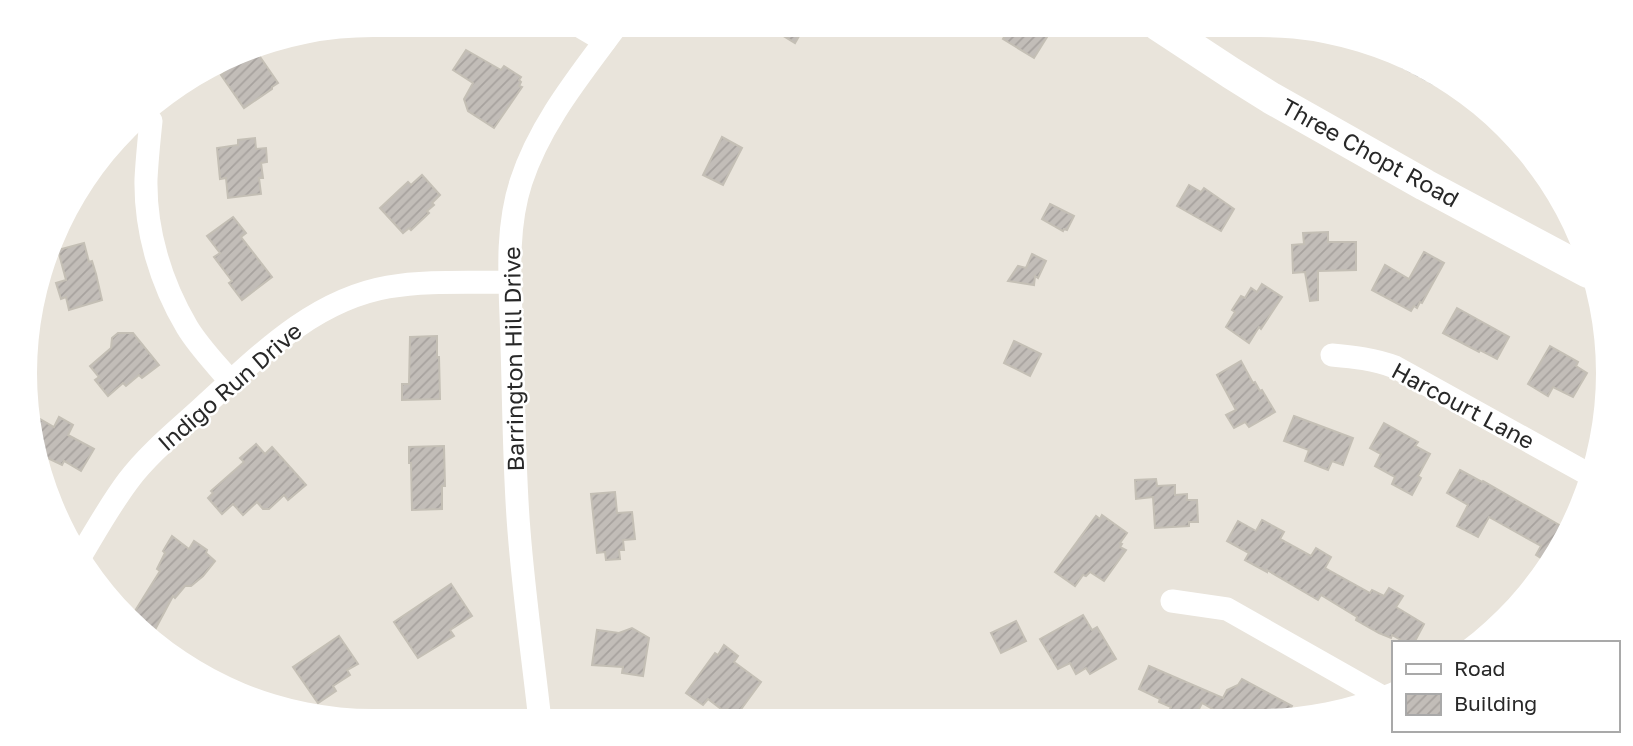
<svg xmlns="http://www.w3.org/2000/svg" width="1633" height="746" viewBox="0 0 1633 746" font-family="'Golos Text',sans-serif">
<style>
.building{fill:url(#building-hatch);stroke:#c4bfb5;stroke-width:2}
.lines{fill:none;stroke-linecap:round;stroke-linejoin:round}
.path{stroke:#c3c3c3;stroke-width:3.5;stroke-dasharray:5 3.5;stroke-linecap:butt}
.minor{stroke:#fff;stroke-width:23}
.secondary{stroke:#fff;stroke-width:32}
.labels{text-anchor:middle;stroke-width:5;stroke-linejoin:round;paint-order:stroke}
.street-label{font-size:23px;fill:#282828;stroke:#fff}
</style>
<defs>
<pattern id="building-hatch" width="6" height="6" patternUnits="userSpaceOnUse" patternTransform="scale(1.75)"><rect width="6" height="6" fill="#c2bdb8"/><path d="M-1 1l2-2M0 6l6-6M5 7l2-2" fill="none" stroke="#a7a29e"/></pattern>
</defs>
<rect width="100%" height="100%" fill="#e9e4db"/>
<g class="building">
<path d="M764 24H806L795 43Z"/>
<path d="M1012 24H1028L1047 37 1034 58 1003 39Z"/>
<path d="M466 50 501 70 504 66 521 77 519 80 521 82 519 86 522 87 494 128 468 111 464 99 473 83 453 70Z"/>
<path d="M256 51 278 83 272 87V89L244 108 221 75 225 72 221 66 244 53 247 57Z"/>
<path d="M722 137 742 148 723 185 703 175Z"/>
<path d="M255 138 256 149 266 148 267 162 261 163 263 178H259L261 194 228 198 226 178 220 179 217 148 238 145V140Z"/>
<path d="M422 175 440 195 432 203 434 205 427 211 429 213 411 230 409 228 403 233 380 208 408 182 411 185Z"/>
<path d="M1189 185 1201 192 1204 188 1234 209 1221 231 1177 206Z"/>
<path d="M1050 204 1074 216 1067 230 1064 229 1063 231 1042 219Z"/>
<path d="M233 217 246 233 241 237 272 277 242 300 229 283 232 281 214 257 220 253 207 236Z"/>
<path d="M1328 232V242H1356V270L1318 271V300L1310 301 1305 272 1293 273 1292 245 1304 244 1303 233Z"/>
<path d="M84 243 89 262 92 261 96 274 102 300 69 310 66 297 61 299 56 283 66 280 58 250Z"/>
<path d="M1424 252 1444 263 1422 303 1420 302 1417 308 1414 306 1411 311 1372 290 1385 265 1409 279Z"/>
<path d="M1032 254 1046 261 1038 278 1035 276 1034 285 1008 281 1018 266 1026 268Z"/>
<path d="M1262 284 1282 297 1261 329 1259 327 1249 343 1226 327 1235 312 1232 310 1241 296 1245 298 1251 288 1257 292Z"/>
<path d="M1457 308 1509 337 1497 359 1480 350 1479 352 1443 333Z"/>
<path d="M118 333H133L159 365 142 378 139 375 126 386 123 383 108 396 95 380 99 377 90 366 111 348 112 338Z"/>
<path d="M437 336V357H439L440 399 402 400V384H409L410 337Z"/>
<path d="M1014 341 1041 354 1030 376 1004 363Z"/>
<path d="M1550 346 1578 362 1576 366 1587 373 1573 397 1553 387 1548 396 1528 384Z"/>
<path d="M1241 361 1253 383 1255 382 1260 391 1262 390 1275 412 1249 427 1245 422 1234 428 1226 415 1236 410 1217 375Z"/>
<path d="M28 412 54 427 59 417 73 425 68 435 94 449 81 471 64 461 62 465 39 454 28 419Z"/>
<path d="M1294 416 1353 438 1343 465 1332 461 1328 470 1305 461 1309 450 1284 441Z"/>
<path d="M1384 423 1418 442 1415 446 1430 454 1418 476 1421 478 1412 495 1392 484 1395 477 1375 466 1381 454 1370 448Z"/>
<path d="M256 444 265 454 272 447 306 485 288 500 284 495 269 509H263L257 502 243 515 233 504 222 514 208 498 213 493 211 491 244 462 240 458Z"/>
<path d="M444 446 445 486H442V509L412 510 411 463H409V447Z"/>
<path d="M1460 470 1482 482 1483 481 1568 530 1549 563 1536 555 1541 546 1489 517 1478 537 1457 526 1468 505 1447 493Z"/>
<path d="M1156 479 1157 486 1175 485V495L1187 494V500H1197L1198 522H1189V526L1155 528 1153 497 1136 499 1135 480Z"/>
<path d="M615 492 617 513 632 512 635 539 623 540 624 550H619L620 559 606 560 605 552 597 553 591 494Z"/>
<path d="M1102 515 1127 533 1120 543 1122 544 1120 547 1126 550 1104 581 1090 572 1086 576 1083 575 1075 586 1055 572 1096 516 1100 519Z"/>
<path d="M1262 520 1284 532 1280 539 1311 556 1316 548 1331 557 1325 568 1370 593 1372 590 1384 596 1389 588 1403 596 1396 607 1424 624 1414 643H1406L1392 635 1391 638 1379 633 1356 620 1357 617 1321 595 1318 600 1267 570V572L1245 560 1249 553 1227 541 1238 521 1256 531Z"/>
<path d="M172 536 189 549 194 541 207 550 206 553 215 561 203 576 191 586H185L175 598 173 596 150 639 143 635 130 619 160 571 157 569 165 553 163 551Z"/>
<path d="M451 584 472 616 450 630 454 636 418 658 394 622Z"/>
<path d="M1083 615 1092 630 1097 627 1116 659 1090 674 1086 668 1076 674 1070 663 1058 669 1040 639Z"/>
<path d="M1016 621 1026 641 1001 653 991 633Z"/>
<path d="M632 628 649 638 643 676 622 673 623 667 592 665 597 630 619 633Z"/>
<path d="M339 636 358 664 347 670 350 675 333 686 336 691 318 703 293 667Z"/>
<path d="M724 645 738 656 734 662 761 682 736 716 727 709 725 712 708 699 703 705 686 693 715 653 718 655Z"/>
<path d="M1149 666 1223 698 1227 690 1238 685 1242 679 1292 706 1285 719H1230L1202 703 1196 715 1191 713 1188 719H1166L1171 707 1159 702 1160 699 1139 689Z"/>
</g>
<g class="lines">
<path class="path" d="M1362 45 1476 106"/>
<g class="minor">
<path d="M578 25 605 41"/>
<path d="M151 121C149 140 147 160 146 179 145 231 161 283 187 327 199 347 216 364 231 382"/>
<path d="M1332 355C1354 357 1374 359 1395 367L1588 474"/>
<path d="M80 557C95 532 110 505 128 481 149 453 178 430 204 406 258 357 313 300 388 287 428 280 471 283 511 282"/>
<path d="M1172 601 1227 609 1384 698"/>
<path d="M540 721C533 658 524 595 519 531 514 470 514 408 512 346 511 292 504 234 521 182 540 123 581 74 617 25"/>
</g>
<path class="secondary" d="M1158 25 1231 73 1271 98 1425 185 1588 272"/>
</g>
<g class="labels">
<g class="street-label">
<text transform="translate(1370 153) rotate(29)" y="8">Three Chopt Road</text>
<text transform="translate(514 359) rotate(-91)" y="8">Barrington Hill Drive</text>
<text transform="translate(230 387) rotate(-41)" y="8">Indigo Run Drive</text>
<text transform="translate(1463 406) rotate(28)" y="8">Harcourt Lane</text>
</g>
</g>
<path d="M0 0H1633V746H0ZM373 37H1260A336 336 0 0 1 1596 373V373A336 336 0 0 1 1260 709H373A336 336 0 0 1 37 373V373A336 336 0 0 1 373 37Z" fill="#fff" fill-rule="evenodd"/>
<rect x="1392" y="641" width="228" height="91" fill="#ffffff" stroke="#a9a9a9" stroke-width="2"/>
<rect x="1406" y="664" width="35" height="10" fill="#ffffff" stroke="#a9a9a9" stroke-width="2"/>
<text x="1454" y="676" font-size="21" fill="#282828">Road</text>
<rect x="1406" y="694" width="35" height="21" fill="url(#building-hatch)" stroke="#a9a9a9" stroke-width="2"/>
<text x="1454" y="711" font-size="21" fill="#282828">Building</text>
</svg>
